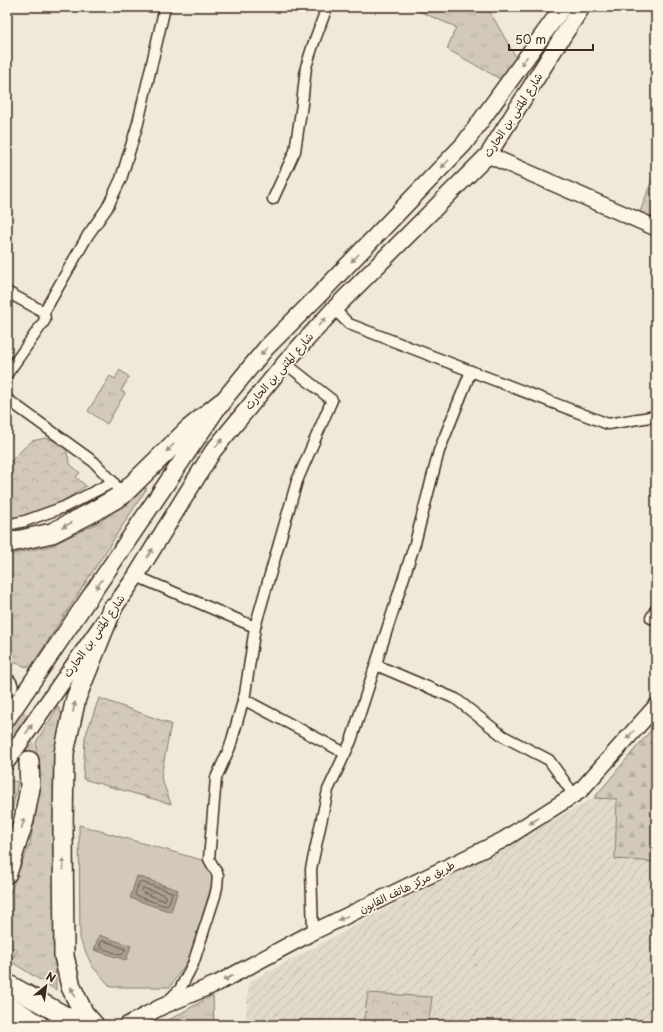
<svg xmlns="http://www.w3.org/2000/svg" width="663" height="1032" viewBox="0 0 663 1032" font-family="'Playpen Sans','Playpen Sans Arabic',sans-serif">
<style>
.industrial{fill:url(#industrial-furrows)}
.grass{fill:url(#grass-tufts);stroke:#867a6c}
.forest{fill:url(#forest-firs);stroke:#867a6c}
.park{fill:url(#park-crowns);stroke:#867a6c}
.pitch{fill:#d2c9ba;stroke:#867a6c}
.water{fill:url(#water-ripples);stroke:#7e7163}
.lines{fill:none;stroke-linecap:round;stroke-linejoin:round}
.shore{stroke:#67594c;stroke-width:1}
.highway-tunnel{stroke:#ccc3b4;stroke-width:19;stroke-dasharray:19 10;stroke-linecap:butt}
.street-casing{stroke:#3b2a1e;stroke-width:13}
.secondary-casing{stroke:#3b2a1e;stroke-width:18}
.primary-casing{stroke:#3b2a1e;stroke-width:19}
.highway-casing{stroke:#3b2a1e;stroke-width:22}
.street{stroke:#fcf5e5;stroke-width:10}
.secondary{stroke:#fcf5e5;stroke-width:15}
.primary{stroke:#fcf5e5;stroke-width:16}
.highway{stroke:#fcf5e5;stroke-width:19}
.oneway{fill:#9c9082}
.labels{text-anchor:middle;stroke-width:3.5;stroke-linejoin:round;paint-order:stroke}
.street-label{font-size:11px;fill:#3b2a1e;stroke:#fcf5e5}
</style>
<defs>
<pattern id="industrial-furrows" width="10" height="10" patternUnits="userSpaceOnUse"><rect width="10" height="10" fill="#e1d9c9"/><path d="M-1 1l2-2M0 10L10 0M9 11l2-2" fill="none" stroke="#c2baac"/></pattern>
<pattern id="grass-tufts" width="24" height="20" patternUnits="userSpaceOnUse"><rect width="24" height="20" fill="#d2c9ba"/><path d="M3 7l-1-3M5 7V3M7 7l1-3M15 17l-1-3M17 17v-4M19 17l1-3" fill="none" stroke="#b5ad9f"/></pattern>
<pattern id="forest-firs" width="22" height="20" patternUnits="userSpaceOnUse"><rect width="22" height="20" fill="#d2c9ba"/><path d="M5 1l3.5 6h-7zM16 11l3.5 6h-7z" fill="#b5ad9f"/></pattern>
<pattern id="park-crowns" width="20" height="18" patternUnits="userSpaceOnUse"><rect width="20" height="18" fill="#d2c9ba"/><path d="M2 6a3 3 0 1 1 6 0M12 15a3 3 0 1 1 6 0" fill="none" stroke="#b5ad9f"/></pattern>
<pattern id="water-ripples" width="26" height="14" patternUnits="userSpaceOnUse"><rect width="26" height="14" fill="#aaa091"/><path d="M2 4q2-2 4 0t4 0M15 11q2-2 4 0t4 0" fill="none" stroke="#8c8376"/></pattern>
</defs>
<rect width="100%" height="100%" fill="#f0e9d9"/>
<filter id="ink" filterUnits="userSpaceOnUse"><feTurbulence type="fractalNoise" baseFrequency=".025" numOctaves="2"/><feDisplacementMap in="SourceGraphic" scale="8" xChannelSelector="R" yChannelSelector="G"/><feConvolveMatrix kernelMatrix="1 2 1 2 8 2 1 2 1" color-interpolation-filters="sRGB"/></filter>
<g filter="url(#ink)">
<path class="industrial" d="M656 724V1025H245L249 982 594 798Z"/>
<g class="grass">
<path d="M409 7H487L517 59 502 80 447 49 456 27Z"/>
<path d="M120 370 129 377 121 391 125 393 107 424 88 411 110 376 115 379Z"/>
<path d="M147 488 30 668 7 660V555L50 546 100 522 142 489Z"/>
<path d="M58 707 62 715 53 849 56 990 10 961 17 950 7 945V900L30 843 40 790 36 742Z"/>
<path d="M9 780 18 782 7 834V783Z"/>
<path d="M213 995 214 1025H157L167 1021Z"/>
</g>
<path class="forest" d="M656 724V862L615 859 617 799 594 798Z"/>
<g class="park">
<path d="M656 169V218L640 212Z"/>
<path d="M46 438 58 442 66 449 70 464 80 473 76 477 86 486C80 490 74 494 68 498 50 509 27 515 7 520V465L25 447 32 441Z"/>
<path d="M99 698 171 724 161 777 171 804 83 779 85 737Z"/>
<path d="M368 993 432 997 428 1025H363Z"/>
</g>
<path class="pitch" d="M79 825 212 863V885L190 957 170 987H111L92 966 80 939Z"/>
<g class="water">
<path d="M137 876 178 890 171 912 130 898Z"/>
<path d="M99 935 131 946 126 960 94 950Z"/>
</g>
<g class="lines">
<g class="shore">
<path d="M141 882 172 892V894L168 905 166 906 136 896 135 894 139 883Z"/>
<path d="M143 888 165 895 166 896V899L163 900 143 893 142 891Z"/>
<path d="M104 941 124 948 125 950 123 954 121 955 101 948 100 946 101 942Z"/>
</g>
<path class="highway-tunnel" d="M8 686 29 761"/>
<g class="street-casing">
<g id="street">
<path d="M273 199 295 151 302 104 306 67 313 45 327 7"/>
<path d="M7 292 44 312"/>
<path d="M334 309 349 324 608 424 656 416"/>
<path d="M7 374 45 320 44 312 88 235 107 208 121 179 138 123 165 7"/>
<path d="M7 399 94 462 113 482 122 495"/>
<path d="M7 525 25 521 64 507 113 482"/>
<path d="M136 576 255 627 245 694 230 747 216 778 209 859 218 875 217 887 215 896 193 964 180 989 167 1002"/>
<path d="M651 618 656 609"/>
<path d="M255 627 297 481 332 400 285 363"/>
<path d="M376 665 456 699 503 736 549 760 574 795"/>
<path d="M243 699 345 753"/>
<path d="M313 932 311 869 328 790 351 741 415 543 439 451 471 371"/>
</g>
</g>
<g class="secondary-casing">
<g id="secondary">
<path d="M488 155 656 228"/>
<path d="M127 1025 161 1007 218 983 313 932 503 840 580 791 656 706"/>
</g>
</g>
<g class="primary-casing">
<g id="primary">
<path d="M7 719 221 403 266 348 318 296 464 144 563 7"/>
<path d="M7 761 136 576 213 451 285 363 334 309 488 155 559 42 582 7"/>
</g>
</g>
<g class="highway-casing">
<g id="highway">
<path d="M7 543 52 533 89 514 122 495 188 430 221 403"/>
<path d="M7 684 8 686"/>
<path d="M7 873 24 820 30 788 29 761"/>
<path d="M7 984 81 1025"/>
<path d="M7 1005 39 1025"/>
<path d="M94 1025 84 1014 71 987 64 956 63 832 64 753 76 698 112 609"/>
</g>
</g>
<use href="#street" class="street"/>
<use href="#secondary" class="secondary"/>
<use href="#primary" class="primary"/>
<use href="#highway" class="highway"/>
</g>
<defs><path id="oneway-solid" d="M-6-.8H1V-3.2L6.5 0L1 3.2V.8H-6Z"/></defs>
<g class="oneway">
<use href="#oneway-solid" transform="translate(524 61) rotate(126)"/>
<use href="#oneway-solid" transform="translate(445 164) rotate(134)"/>
<use href="#oneway-solid" transform="translate(355 258) rotate(134)"/>
<use href="#oneway-solid" transform="translate(322 322) rotate(-47)"/>
<use href="#oneway-solid" transform="translate(264 351) rotate(131)"/>
<use href="#oneway-solid" transform="translate(219 443) rotate(-51)"/>
<use href="#oneway-solid" transform="translate(170 448) rotate(135)"/>
<use href="#oneway-solid" transform="translate(67 525) rotate(152)"/>
<use href="#oneway-solid" transform="translate(150 553) rotate(-58)"/>
<use href="#oneway-solid" transform="translate(99 584) rotate(124)"/>
<use href="#oneway-solid" transform="translate(74 707) rotate(-78)"/>
<use href="#oneway-solid" transform="translate(29 729) rotate(-55)"/>
<use href="#oneway-solid" transform="translate(630 735) rotate(132)"/>
<use href="#oneway-solid" transform="translate(534 821) rotate(147)"/>
<use href="#oneway-solid" transform="translate(23 823) rotate(-75)"/>
<use href="#oneway-solid" transform="translate(63 864) rotate(-90)"/>
<use href="#oneway-solid" transform="translate(343 918) rotate(154)"/>
<use href="#oneway-solid" transform="translate(228 978) rotate(152)"/>
<use href="#oneway-solid" transform="translate(73 992) rotate(-115)"/>
</g>
</g>
<g class="labels">
<g class="street-label">
<text transform="translate(513 115) rotate(-57)" y="4">شارع المثنى بن الحارث</text>
<text transform="translate(279 371) rotate(-49)" y="4">شارع المثنى بن الحارث</text>
<text transform="translate(94 636) rotate(-55)" y="4">شارع المثنى بن الحارث</text>
<text transform="translate(407 887) rotate(-26)" y="4">طريق مركز هاتف القابون</text>
</g>
</g>
<rect width="663" height="1032" fill="none" stroke="#fcf5e5" stroke-width="24"/>
<rect x="12" y="12" width="639" height="1008" fill="none" stroke="#3b2a1e" stroke-width="1.5" filter="url(#ink)"/>
<g transform="translate(46 986) rotate(29)" stroke="#fcf5e5" stroke-width="3" paint-order="stroke">
<path d="M0-3L7 15L0 10L-7 15Z" fill="#3b2a1e"/>
<text y="-6" font-size="11" font-weight="bold" text-anchor="middle" fill="#3b2a1e">N</text>
</g>
<path d="M509 44v6h84v-6" fill="none" stroke="#3b2a1e" stroke-width="2"/>
<text x="515" y="44" font-size="12" fill="#3b2a1e" stroke="#fcf5e5" stroke-width="3" paint-order="stroke">50 m</text>
</svg>
